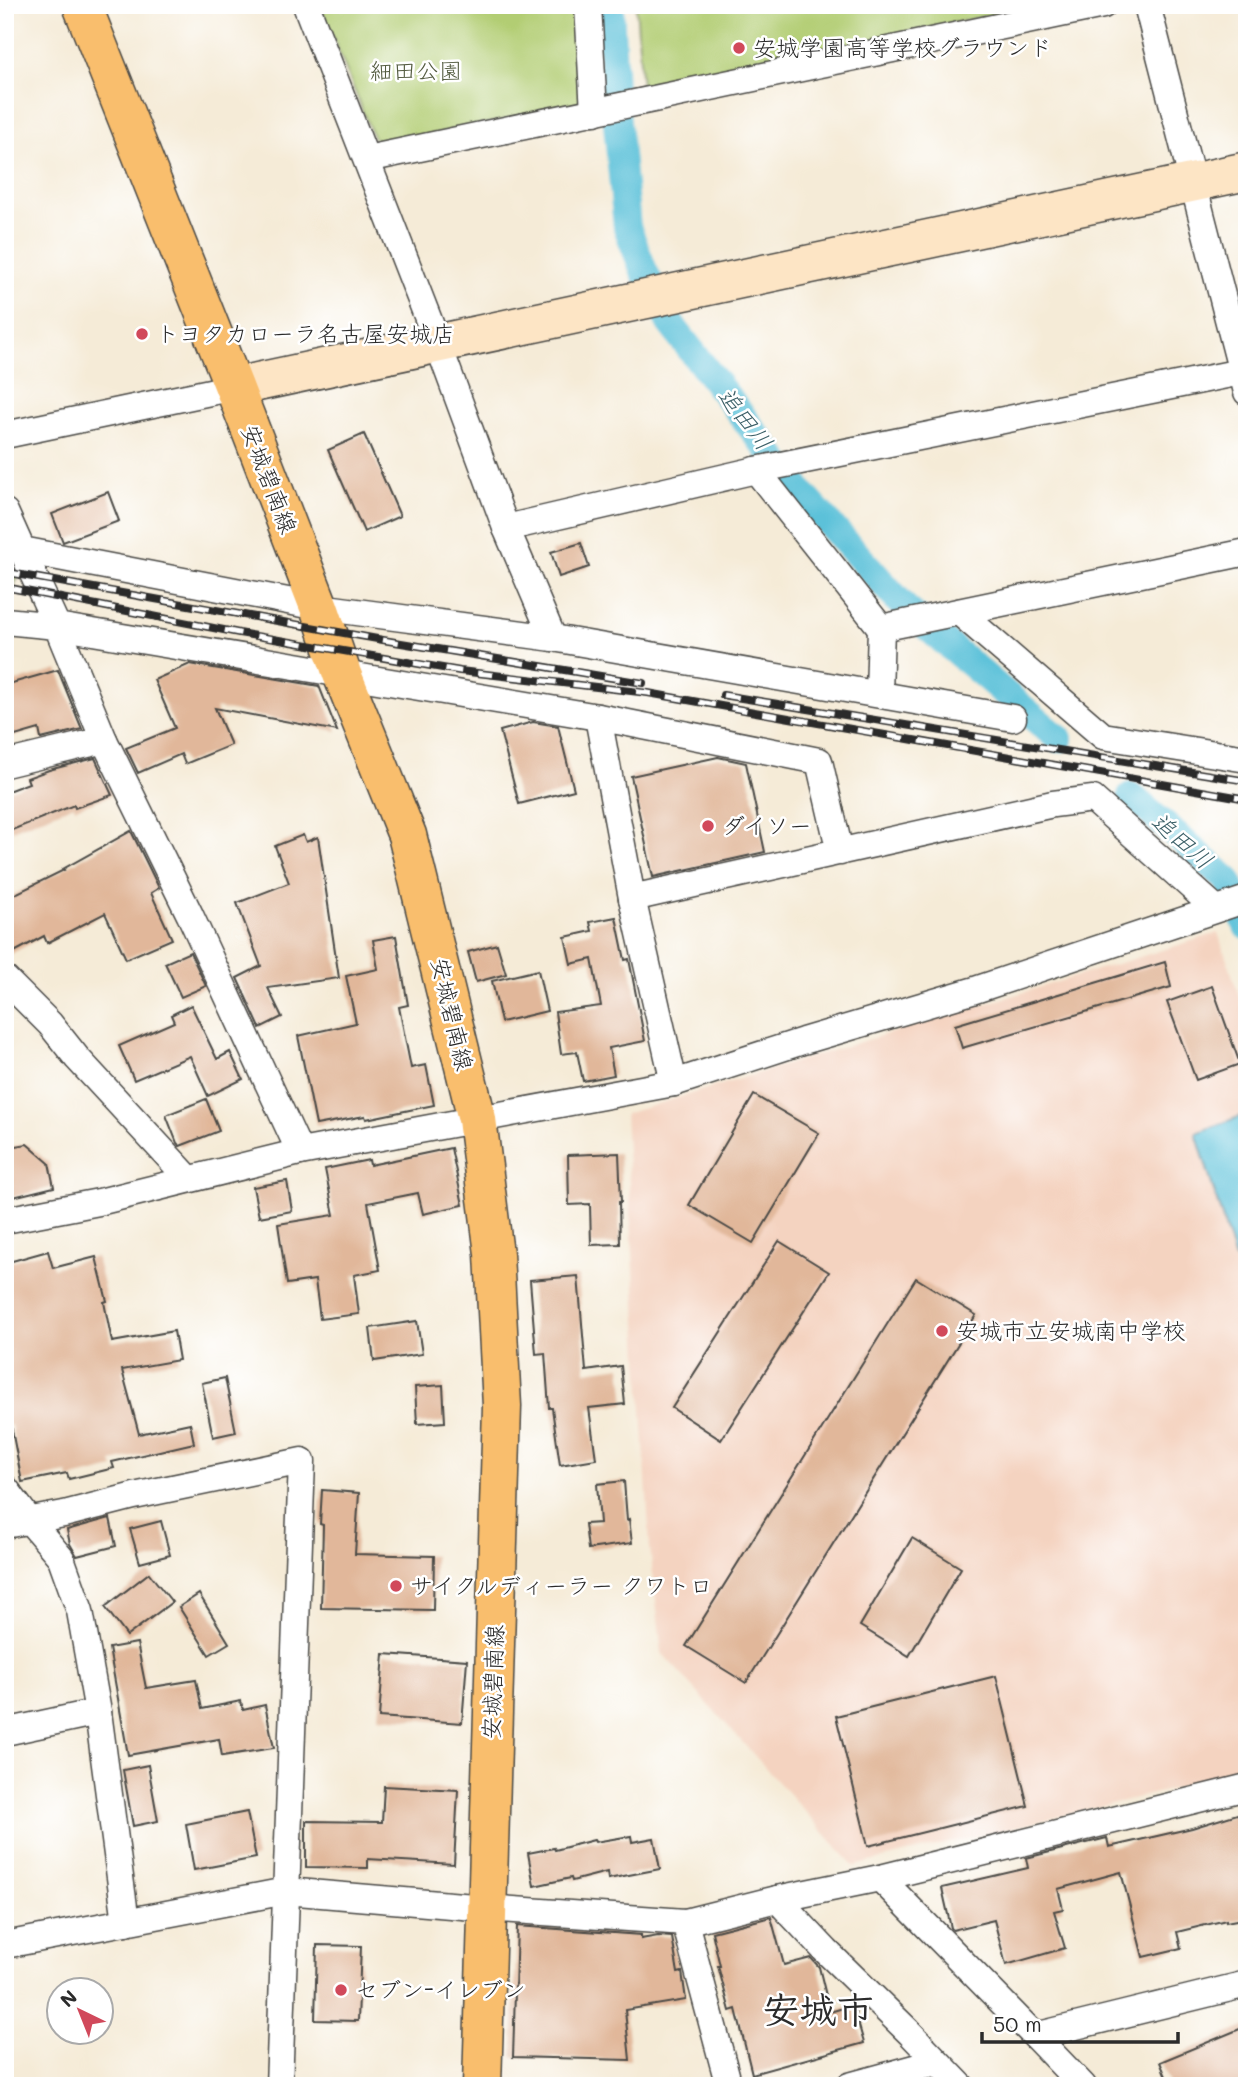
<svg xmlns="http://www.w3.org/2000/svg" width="1252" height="2091" viewBox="0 0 1252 2091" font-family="Mali,'Klee One',sans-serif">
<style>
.built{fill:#f4d3c0}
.green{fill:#b2cd73;stroke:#6e7c4f;stroke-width:2}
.water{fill:#5bc1d9;stroke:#437682;stroke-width:2}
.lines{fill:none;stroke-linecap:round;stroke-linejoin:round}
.canal{stroke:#5bc1d9;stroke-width:28}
.building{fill:#e1b79a}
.street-casing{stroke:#494845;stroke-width:29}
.secondary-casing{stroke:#494845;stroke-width:41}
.primary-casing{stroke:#494845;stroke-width:41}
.street{stroke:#fff;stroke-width:26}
.secondary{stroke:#fde5c5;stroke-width:38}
.primary{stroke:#f9be6d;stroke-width:38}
.rail-casing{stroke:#2b2b2b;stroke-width:8}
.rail{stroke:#fff;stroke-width:5;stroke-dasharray:16;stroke-linecap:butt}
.poi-dot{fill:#d1495b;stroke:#fff;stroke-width:2.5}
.labels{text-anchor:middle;stroke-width:5;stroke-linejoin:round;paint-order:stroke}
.poi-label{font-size:23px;fill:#2b2b2b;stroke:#fff;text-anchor:start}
.park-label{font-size:23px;fill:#545c41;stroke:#fff}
.street-label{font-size:23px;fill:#2b2b2b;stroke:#fff}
.water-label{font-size:24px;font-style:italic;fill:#3c6068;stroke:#fff}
.town-label{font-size:37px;font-weight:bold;fill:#2b2b2b;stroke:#fff}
</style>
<rect width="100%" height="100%" fill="#fff"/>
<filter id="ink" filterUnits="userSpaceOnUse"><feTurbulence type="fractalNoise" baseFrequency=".0143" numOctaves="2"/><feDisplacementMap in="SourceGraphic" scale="14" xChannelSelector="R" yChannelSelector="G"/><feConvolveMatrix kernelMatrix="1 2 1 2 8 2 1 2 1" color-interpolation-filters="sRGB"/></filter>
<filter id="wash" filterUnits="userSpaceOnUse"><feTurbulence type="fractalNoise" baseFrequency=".00686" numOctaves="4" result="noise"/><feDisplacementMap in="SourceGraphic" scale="28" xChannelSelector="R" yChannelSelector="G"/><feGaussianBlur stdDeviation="1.57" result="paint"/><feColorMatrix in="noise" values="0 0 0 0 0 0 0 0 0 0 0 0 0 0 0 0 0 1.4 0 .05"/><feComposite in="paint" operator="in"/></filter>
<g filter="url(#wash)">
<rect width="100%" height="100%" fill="#f5ebd7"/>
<path class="built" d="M1218 933 1247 1019V1771L854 1866 662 1653 650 1548 625 1114Z"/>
<g class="green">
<path d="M320 5H580L585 96 578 105 385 144 373 137Z"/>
<path d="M636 5H1037L642 90Z"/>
<path d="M5 547 18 577 10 594 5 595Z"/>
</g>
<path class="water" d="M1247 1114V1255L1235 1259 1196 1133Z"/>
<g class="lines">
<g class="canal">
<path d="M610 5 614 92 627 227 644 271 670 323 805 497 906 609 1059 739"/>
<path d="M1131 796 1228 880 1247 926"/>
</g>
</g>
<g id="blocks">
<g class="building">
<path d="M364 434 400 516 364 532 328 450Z"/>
<path d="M108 492 119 521 63 542 52 514Z"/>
<path d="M581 543 589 567 559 577 551 552Z"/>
<path d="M190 664 319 686 337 731 215 708 231 745 185 764 181 754 138 773 126 748 175 728 154 680Z"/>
<path d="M58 670 82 729 41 739 39 729 5 739V685Z"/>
<path d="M533 722 558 726 574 790 519 804 500 731Z"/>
<path d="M718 757 746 763 765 852 653 877 631 776Z"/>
<path d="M95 758 112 795 75 808 74 805 12 830 5 814V792L29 783 27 778 49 770Z"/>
<path d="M131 831 159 888 151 893 172 939 126 959 105 913 47 943 44 936 5 957V899L64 870 63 869Z"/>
<path d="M303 835 306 842 318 837 339 978 268 988 282 1017 260 1028 237 978 261 966 237 903 289 883 275 846Z"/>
<path d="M616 917 625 960 629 959 645 1041 609 1048 614 1075 583 1081 577 1052 561 1054 555 1012 601 1006 592 959 571 964 565 937 592 931 590 922Z"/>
<path d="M396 936 408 1005 399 1007 411 1068 426 1065 434 1105 366 1119 365 1116 316 1125 298 1036 356 1023 346 976 378 969 373 940Z"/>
<path d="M497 944 506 974 476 982 468 952Z"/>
<path d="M190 952 206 986 181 997 165 963Z"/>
<path d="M1165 962 1171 987 962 1048 955 1025Z"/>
<path d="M538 970 547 1011 501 1022 492 981Z"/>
<path d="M1212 986 1240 1064 1196 1080 1167 1002Z"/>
<path d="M191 1005 217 1059 230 1052 243 1079 208 1096 190 1056 134 1080 119 1046 174 1022 171 1015Z"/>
<path d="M754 1095 819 1133 753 1243 689 1205Z"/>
<path d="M206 1099 219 1131 180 1146 177 1143 166 1115Z"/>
<path d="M27 1144 49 1163 54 1187 5 1199V1148Z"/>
<path d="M451 1148 463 1205 423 1214 418 1193 368 1203 380 1270 354 1275 359 1314 320 1319 315 1280 287 1284 278 1224 334 1215 325 1169 369 1160 370 1165Z"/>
<path d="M619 1153 621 1202H619L620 1244 591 1245 590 1204 569 1205 568 1155Z"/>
<path d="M287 1181 292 1211 259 1217 253 1187Z"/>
<path d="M779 1241 829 1272 721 1440 672 1408Z"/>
<path d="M48 1251 53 1268 96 1257 107 1301 104 1302 112 1342 174 1331 179 1360 122 1370 139 1434 190 1423 194 1443 112 1462 114 1468 69 1479 67 1473 22 1482 11 1425 5 1426V1263Z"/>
<path d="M578 1276 586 1371 621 1366 625 1404 589 1408 596 1459 560 1465 552 1408H549L545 1353 536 1354 530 1280Z"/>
<path d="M916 1278 976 1315 746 1683 686 1646Z"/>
<path d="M417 1321 422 1354 374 1361 370 1328Z"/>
<path d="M225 1378 236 1432 213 1437 202 1383Z"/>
<path d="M443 1385 445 1422 417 1424 415 1387Z"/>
<path d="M624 1481 627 1520 629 1519 632 1543 588 1549 585 1524 600 1523 597 1484Z"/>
<path d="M322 1490 359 1493 355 1554 434 1556 433 1610 321 1608 323 1525 320 1524Z"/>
<path d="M110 1518 116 1546 77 1556 70 1544 67 1530Z"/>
<path d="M161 1521 170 1555 140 1563 130 1529Z"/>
<path d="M912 1538 961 1568 909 1656 860 1626Z"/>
<path d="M149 1573 172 1602 127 1636 105 1607Z"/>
<path d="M199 1594 229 1643 209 1655 179 1607Z"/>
<path d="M137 1643 146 1688 196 1680 202 1709 241 1701 243 1710 265 1705 274 1748 222 1756 219 1739 128 1755 109 1648Z"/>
<path d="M384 1654 467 1660 462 1723 379 1717Z"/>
<path d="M996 1676 1028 1806 868 1846 836 1716Z"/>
<path d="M148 1765 158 1821 133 1826 123 1770Z"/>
<path d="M384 1786 458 1790 454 1864 368 1859V1868L306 1867V1821L382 1822Z"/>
<path d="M1247 1811V1918L1226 1922V1920L1177 1932 1181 1948 1143 1957 1121 1872 1058 1889 1063 1909 1054 1911 1065 1948 1006 1965 994 1920 953 1930 951 1928 942 1888 1028 1868 1026 1858 1107 1838 1109 1847 1192 1828Z"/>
<path d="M247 1812 256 1858 194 1870 186 1824Z"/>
<path d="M631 1836 632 1842 654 1838 660 1869 608 1879 607 1872 572 1881 571 1878 534 1886 528 1853 554 1848 555 1850 594 1840 595 1842Z"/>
<path d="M771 1917 784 1965 811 1958 819 1967 830 2012 853 2005 864 2043 752 2074 736 2009 730 2011 718 1966H720L712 1932Z"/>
<path d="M517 1926 641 1935V1939L658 1936 672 1937 678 1973 682 1972 686 2000 625 2010 630 2060 513 2057Z"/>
<path d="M317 1945 361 1946 358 2021 315 2020Z"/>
<path d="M1247 2026V2086H1170L1160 2062Z"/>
</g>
</g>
</g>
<g filter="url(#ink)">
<use href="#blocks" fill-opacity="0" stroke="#494845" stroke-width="2"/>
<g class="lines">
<g class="street-casing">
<g id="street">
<path d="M306 5 438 344 506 528 553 638"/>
<path d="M588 5 594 112"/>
<path d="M1147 5 1247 392"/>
<path d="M367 159 1103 5"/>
<path d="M5 435 234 387"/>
<path d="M756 470 881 628 1247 552"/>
<path d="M5 512 22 550 319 607 553 638 1013 718"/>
<path d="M506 528 756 470 1241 372"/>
<path d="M22 550 57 626 598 717"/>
<path d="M959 612 1103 736 1247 759"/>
<path d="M5 621 57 626 104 740 190 915 300 1152"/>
<path d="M879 694 881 628"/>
<path d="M5 764 104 740"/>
<path d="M840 852 819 761 598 717 632 898 1053 804 1093 799 1215 908"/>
<path d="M632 898 674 1083"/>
<path d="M5 979 50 1024 77 1058 189 1179"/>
<path d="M5 1220 99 1202 300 1152 674 1083 803 1041 972 991 1247 899"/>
<path d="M5 1488 29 1520 61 1558 80 1611 98 1712 126 1922"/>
<path d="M5 1525 64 1514 134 1496 302 1461 279 2086"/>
<path d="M5 1732 98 1712"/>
<path d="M880 1878 1035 2036 1247 1984"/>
<path d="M777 1899 826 1951 910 2033 961 2086"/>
<path d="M685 1922 777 1899 880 1878 1247 1787"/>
<path d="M5 1945 286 1891 486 1908 685 1922 729 2086"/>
<path d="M1035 2036 1083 2086"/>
<path d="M849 2086 937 2062"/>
</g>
</g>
<g class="secondary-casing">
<path id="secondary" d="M234 387 1247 171"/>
</g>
<g class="primary-casing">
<path id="primary" d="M82 5 234 387 319 607 342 674 407 835 477 1119 494 1254 502 1406 482 2086"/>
</g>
<use href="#street" class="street"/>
<use href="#secondary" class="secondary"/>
<use href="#primary" class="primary"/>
<g class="rail-casing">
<g id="rail">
<path d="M5 572 383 640 643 683"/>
<path d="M5 587 239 633 460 671 648 693 1247 799"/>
<path d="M723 695 1247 781"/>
</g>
</g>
<use href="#rail" class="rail"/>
</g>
</g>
<g class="poi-dot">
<circle cx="739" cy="48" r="7"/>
<circle cx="142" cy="334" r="7"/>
<circle cx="708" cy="826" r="7"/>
<circle cx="942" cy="1331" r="7"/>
<circle cx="396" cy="1586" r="7"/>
<circle cx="341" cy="1990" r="7"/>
</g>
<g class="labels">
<g class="poi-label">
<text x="753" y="56">安城学園高等学校グラウンド</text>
<text x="156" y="342">トヨタカローラ名古屋安城店</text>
<text x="722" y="834">ダイソー</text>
<text x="956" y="1339">安城市立安城南中学校</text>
<text x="410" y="1594">サイクルディーラー クワトロ</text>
<text x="355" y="1998">セブン-イレブン</text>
</g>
<g class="park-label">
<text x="416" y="79">細田公園</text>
</g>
<g class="street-label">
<text transform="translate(269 479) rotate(69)" y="8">安城碧南線</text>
<text transform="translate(452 1014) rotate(77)" y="8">安城碧南線</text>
<text transform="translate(493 1682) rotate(-88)" y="8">安城碧南線</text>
</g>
<g class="water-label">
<text transform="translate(745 419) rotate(52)" y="8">追田川</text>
<text transform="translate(1182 841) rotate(41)" y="8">追田川</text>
</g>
<g class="town-label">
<text x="818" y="2023">安城市</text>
</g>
</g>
<rect width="1252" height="2091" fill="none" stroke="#fff" stroke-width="28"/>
<g transform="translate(80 2011) rotate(317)"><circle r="33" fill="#ffffff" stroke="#aaaaaa" stroke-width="2"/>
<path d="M0-5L12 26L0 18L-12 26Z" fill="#d1495b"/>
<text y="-10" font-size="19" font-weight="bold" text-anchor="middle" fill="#2b2b2b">N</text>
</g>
<path d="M982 2032v10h196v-10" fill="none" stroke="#2b2b2b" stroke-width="3.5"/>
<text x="993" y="2032" font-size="21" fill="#2b2b2b" stroke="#ffffff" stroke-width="5" paint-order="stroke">50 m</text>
</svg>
